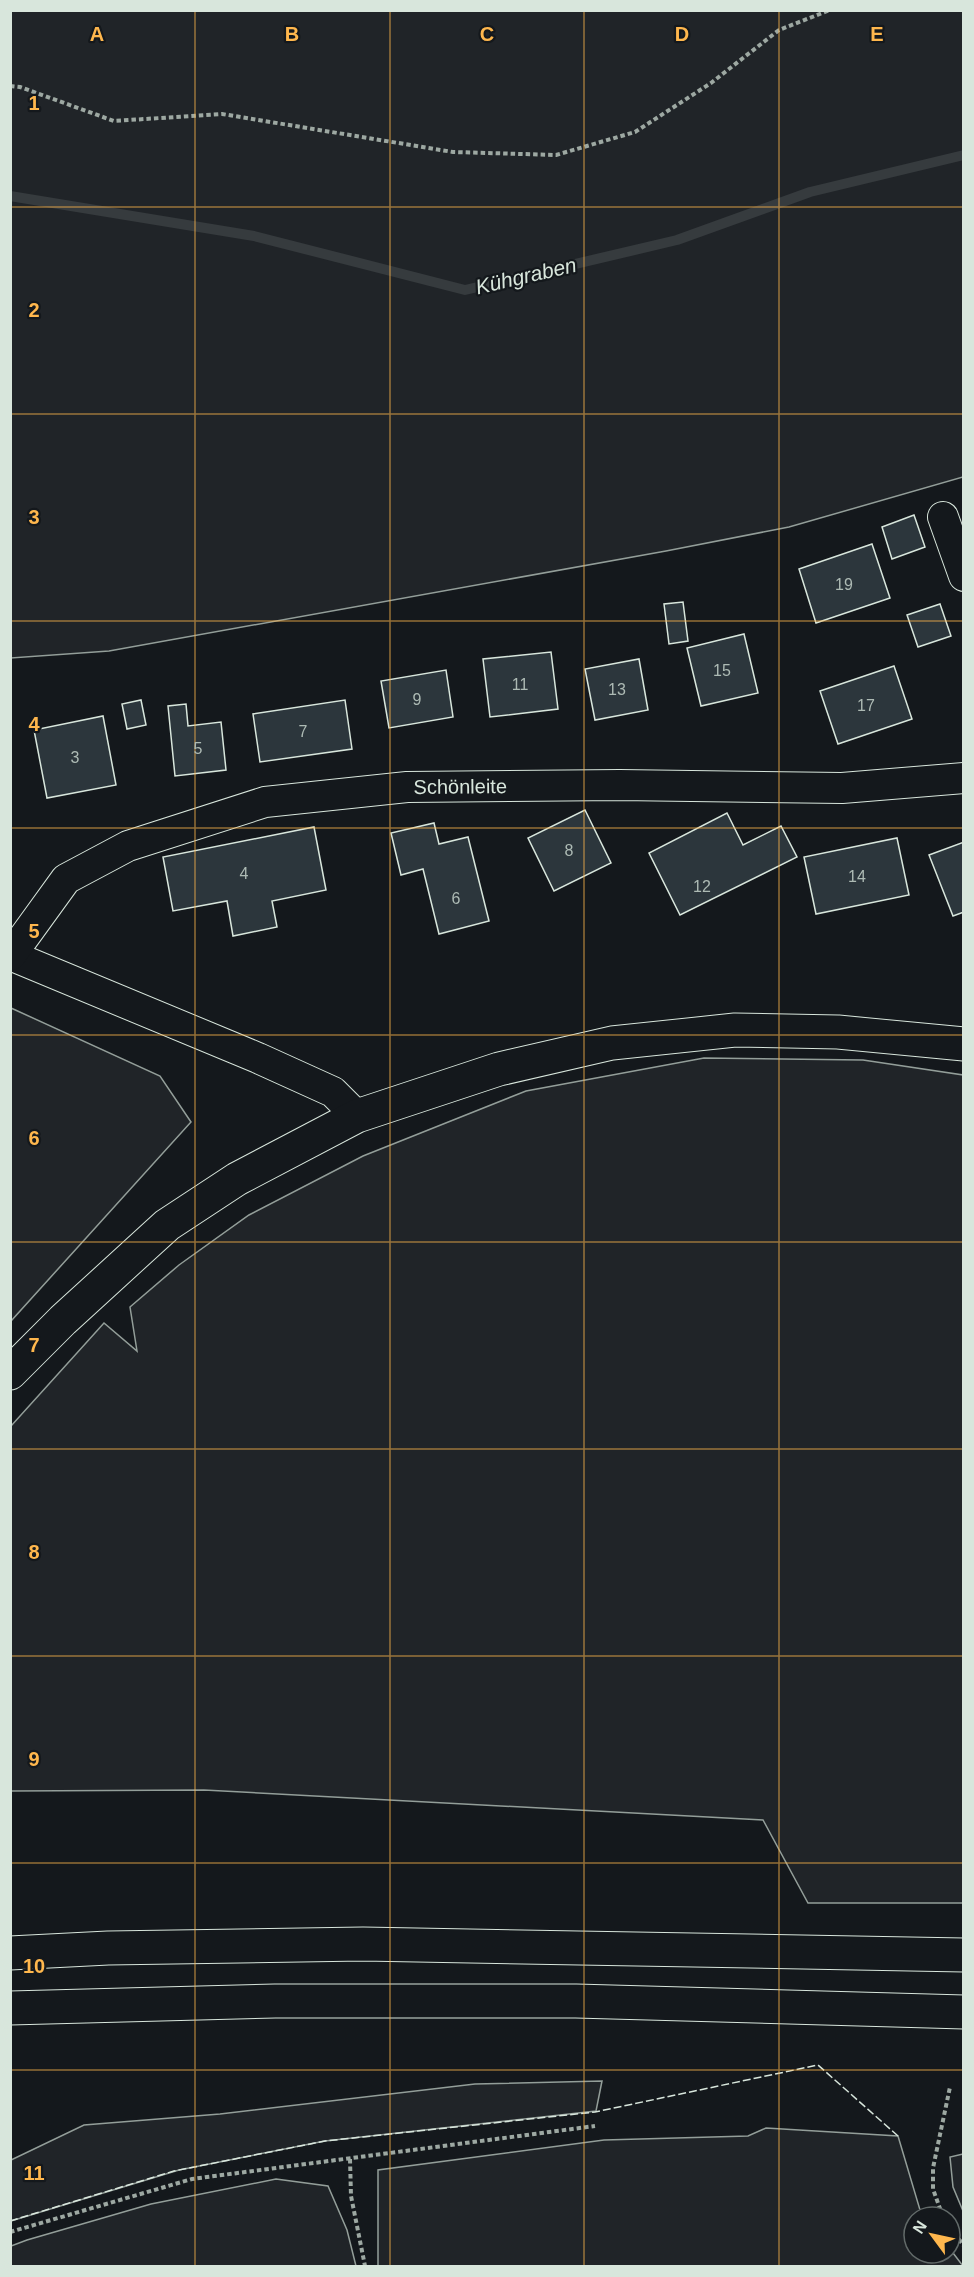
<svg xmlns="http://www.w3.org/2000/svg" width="974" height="2277" viewBox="0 0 974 2277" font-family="Helvetica,sans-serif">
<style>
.green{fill:#202428;stroke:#939e99;stroke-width:1.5}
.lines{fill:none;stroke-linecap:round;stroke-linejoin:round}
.stream{stroke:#363b3e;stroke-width:10}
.building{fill:#2c363c;stroke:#d8e6dc;stroke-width:1.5}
.street-casing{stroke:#d8e6dc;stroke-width:32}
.secondary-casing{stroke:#d8e6dc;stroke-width:35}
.highway-casing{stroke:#d8e6dc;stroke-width:35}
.path{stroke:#9da8a2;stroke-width:4;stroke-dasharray:4.5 3;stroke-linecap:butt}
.street{stroke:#14181c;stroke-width:30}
.secondary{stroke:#14181c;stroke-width:33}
.highway{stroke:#14181c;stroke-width:33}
.fence{stroke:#d8e6dc;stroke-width:1.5;stroke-dasharray:8 3;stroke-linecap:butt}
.grid{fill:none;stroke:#ffb74d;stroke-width:1.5;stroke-opacity:0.55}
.labels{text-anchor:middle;stroke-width:4.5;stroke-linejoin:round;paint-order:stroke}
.number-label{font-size:16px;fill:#adbab4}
.street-label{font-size:20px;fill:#d8e6dc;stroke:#14181c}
.water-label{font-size:21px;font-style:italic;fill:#d8e6dc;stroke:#14181c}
.grid-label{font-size:20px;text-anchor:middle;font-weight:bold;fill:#ffb74d;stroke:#14181c;stroke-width:4.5;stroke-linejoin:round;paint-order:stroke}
</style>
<rect width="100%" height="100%" fill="#14181c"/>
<g class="green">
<path d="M11 10 963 11V477L789 527 666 551 109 651 11 658Z"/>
<path d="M11 1008 160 1076 191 1122 11 1321Z"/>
<path d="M704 1058 863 1060 963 1075V1903H808L763 1820 204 1790 11 1791V1426L104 1323 137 1351 130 1307 179 1265 249 1215 363 1156 526 1091Z"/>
<path d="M602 2081 596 2111 325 2141 179 2170 11 2221V2160L84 2125 220 2114 475 2084Z"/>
<path d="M766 2128 898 2136 920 2210 926 2217H914V2253H950V2249L963 2266H378V2170L604 2140 748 2136Z"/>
<path d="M963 2154H964L963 2211 953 2187 950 2157Z"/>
<path d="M276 2179 328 2186 347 2230 356 2266H11V2246L27 2240 151 2204Z"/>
</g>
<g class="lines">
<path class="stream" d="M10 196 254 236 465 290 677 240 810 192 964 155"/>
</g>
<g class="building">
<path d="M914 515 925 547 892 559 882 527Z"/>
<path d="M872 544 890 598 816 623 799 569Z"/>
<path d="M683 602 688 641 669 644 664 604Z"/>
<path d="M940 604 951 636 918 647 907 615Z"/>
<path d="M744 634 758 693 701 706 687 648Z"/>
<path d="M551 652 558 709 490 717 483 659Z"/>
<path d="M639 659 648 710 595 720 585 669Z"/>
<path d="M894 666 912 719 838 744 820 691Z"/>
<path d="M446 670 453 717 389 728 381 681Z"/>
<path d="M141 700 146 725 127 729 122 704Z"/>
<path d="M345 700 352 749 260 762 253 714Z"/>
<path d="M186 704 188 726 221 722 226 770 175 776 168 706Z"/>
<path d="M103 716 116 785 47 798 34 730Z"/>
<path d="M585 810 611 863 554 891 528 838Z"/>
<path d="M727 813 743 845 781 826 797 857 680 915 649 853Z"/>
<path d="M434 823 439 844 468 837 489 921 439 934 423 869 401 875 391 833Z"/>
<path d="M314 827 326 890 272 901 277 927 233 936 227 901 173 911 163 857Z"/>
<path d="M897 838 909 895 816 914 804 857Z"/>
<path d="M964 842V912L953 916 929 855Z"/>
</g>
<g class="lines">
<g class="street-casing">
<g id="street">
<path d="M943 517 964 576"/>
<path d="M10 955 258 1058 333 1092 357 1116"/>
<path id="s1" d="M11 955 66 879 128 846 265 802 407 787 620 785 842 788 964 778"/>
</g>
</g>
<g class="secondary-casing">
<path id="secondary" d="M10 1373 63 1320 167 1225 237 1179 357 1116 499 1069 612 1043 735 1030 838 1032 964 1044"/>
</g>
<g class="highway-casing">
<g id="highway">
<path d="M10 1953 108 1948 363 1944 964 1955"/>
<path d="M10 2008 275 2001H576L964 2012"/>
</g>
</g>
<g class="path">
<path d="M963 10 964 11"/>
<path d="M10 86 20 87 114 121 222 114 453 152 556 155 635 132 711 83 779 30 830 10"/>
<path d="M350 2159 351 2196 365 2266"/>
<path d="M943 2217 933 2189V2168L950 2087"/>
<path d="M950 2227 964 2246"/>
<path d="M10 2232 192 2179 595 2126"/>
</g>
<use href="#street" class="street"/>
<use href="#secondary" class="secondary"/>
<use href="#highway" class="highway"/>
<path class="fence" d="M10 2221 174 2171 325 2141 595 2112 818 2065 898 2136"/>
</g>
<path class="grid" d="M195 10V2266M390 10V2266M584 10V2266M779 10V2266M10 207H964M10 414H964M10 621H964M10 828H964M10 1035H964M10 1242H964M10 1449H964M10 1656H964M10 1863H964M10 2070H964"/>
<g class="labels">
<g class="number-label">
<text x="844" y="590">19</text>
<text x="722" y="676">15</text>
<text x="520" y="690">11</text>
<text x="617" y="695">13</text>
<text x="417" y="705">9</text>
<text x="866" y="711">17</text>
<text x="303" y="737">7</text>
<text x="198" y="754">5</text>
<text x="75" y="763">3</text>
<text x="569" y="856">8</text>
<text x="244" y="879">4</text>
<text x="857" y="882">14</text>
<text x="702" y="892">12</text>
<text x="456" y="904">6</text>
</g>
<g class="street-label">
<text dy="7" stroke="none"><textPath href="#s1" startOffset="504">Schönleite</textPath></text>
</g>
<g class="water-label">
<text transform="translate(526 276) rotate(-13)" y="7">Kühgraben</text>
</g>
</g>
<g class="grid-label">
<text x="97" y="41">A</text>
<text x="292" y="41">B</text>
<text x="487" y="41">C</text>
<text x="682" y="41">D</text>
<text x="877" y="41">E</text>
<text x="34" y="110">1</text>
<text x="34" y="317">2</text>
<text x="34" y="524">3</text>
<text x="34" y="731">4</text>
<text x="34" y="938">5</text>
<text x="34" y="1145">6</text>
<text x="34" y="1352">7</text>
<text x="34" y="1559">8</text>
<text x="34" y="1766">9</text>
<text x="34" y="1973">10</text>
<text x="34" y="2180">11</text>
</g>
<rect width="974" height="2277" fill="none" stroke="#d8e6dc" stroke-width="24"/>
<g transform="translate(932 2235) rotate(303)"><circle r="28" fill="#14181c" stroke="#626a69" stroke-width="1.5"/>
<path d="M0-4.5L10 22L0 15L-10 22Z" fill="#ffb74d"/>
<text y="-9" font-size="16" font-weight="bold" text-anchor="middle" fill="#d8e6dc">N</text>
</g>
</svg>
